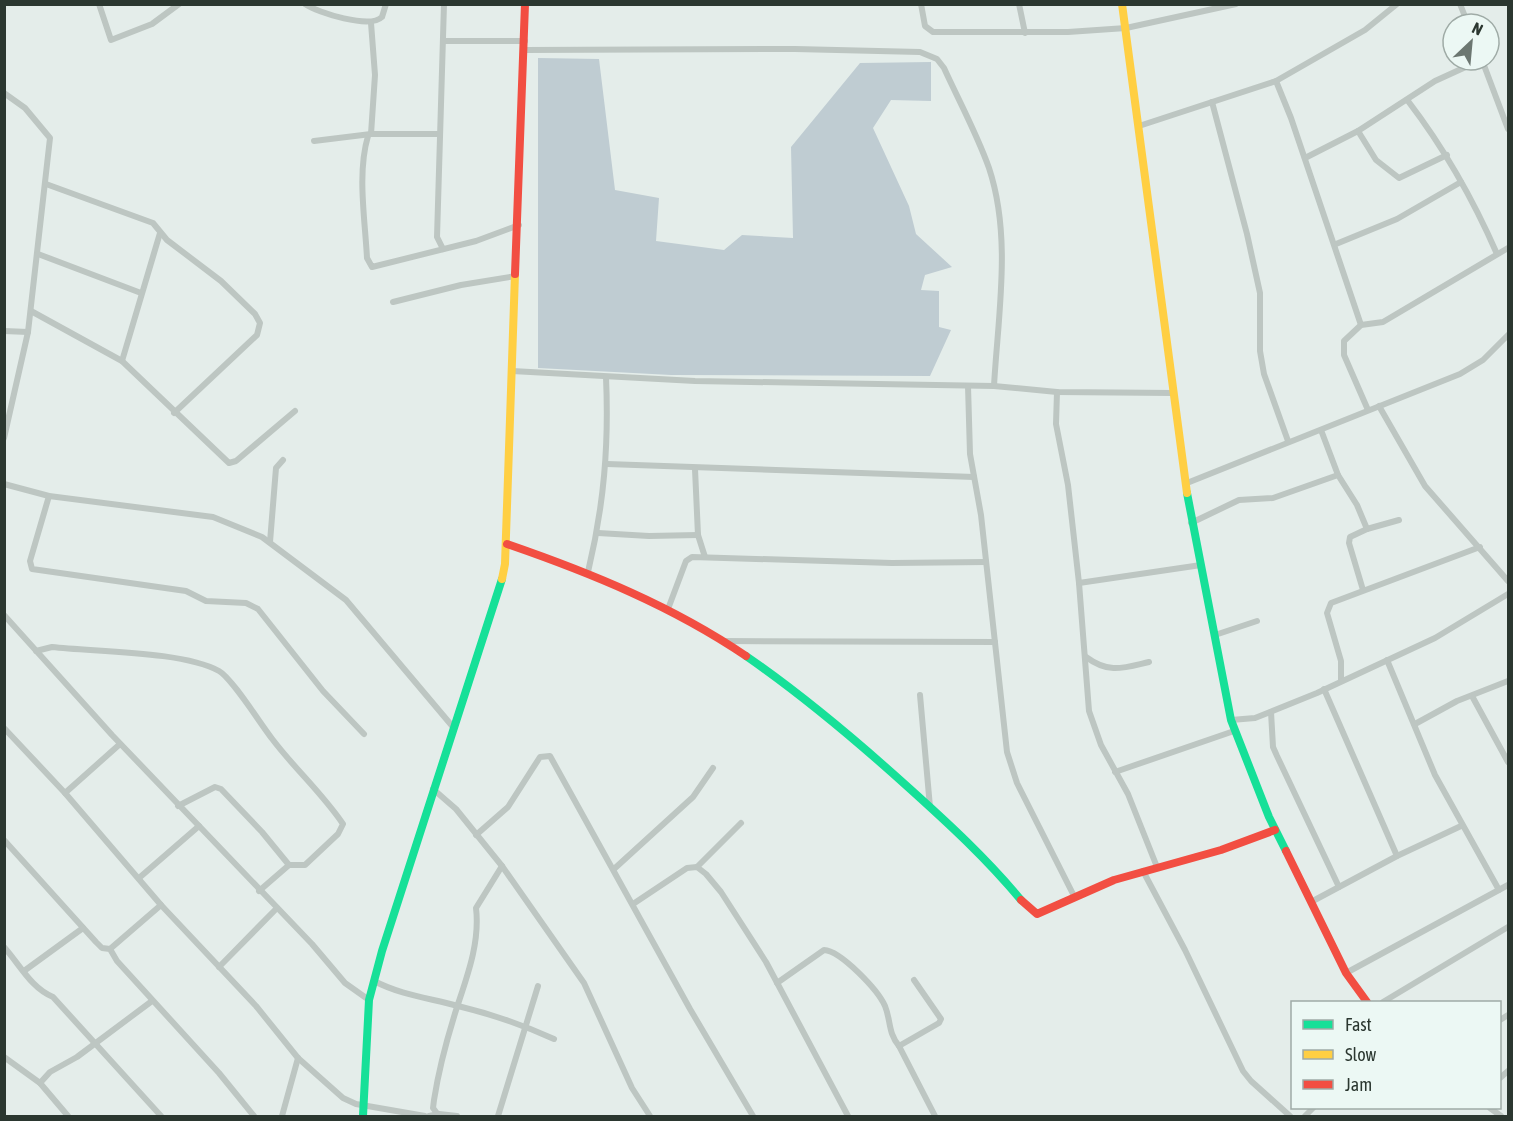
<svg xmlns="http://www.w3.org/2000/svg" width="1513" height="1121" viewBox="0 0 1513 1121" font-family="'Asap Condensed',sans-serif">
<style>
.green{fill:#bfccd2}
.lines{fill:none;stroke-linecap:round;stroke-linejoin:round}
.street{stroke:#bdc6c2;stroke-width:6}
.fast{stroke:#16e098;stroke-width:8}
.slow{stroke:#ffcf43;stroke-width:8}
.jam{stroke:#f24e42;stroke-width:8}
</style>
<rect width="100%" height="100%" fill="#e4edea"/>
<path class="green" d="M538 58 599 59 615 190 659 198 656 241 724 250 742 235 793 238 791 147 860 63 931 62V101L891 100 873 128 909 206 916 234 952 267 925 275 921 290 939 291V327L951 330 930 376 671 375 538 368Z"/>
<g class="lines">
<g class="street">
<path d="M99 4 111 40 152 24 179 4"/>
<path d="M305 4C318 13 370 29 382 17L386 4"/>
<path d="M921 4 925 26 933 32H1068L1126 28 1236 4"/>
<path d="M1019 4 1025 33"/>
<path d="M1460 4 1468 24"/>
<path d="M371 23 375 75 371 134"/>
<path d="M444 41H525"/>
<path d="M525 50 795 49 920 52 937 59 944 68C959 101 977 134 989 168 1012 237 998 315 994 386"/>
<path d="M1482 60 1508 129"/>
<path d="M1276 81 1291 118 1361 325"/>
<path d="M4 93 25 108 50 138 28 332 4 438"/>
<path d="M1408 101C1444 148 1473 199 1497 254"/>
<path d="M1212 102 1247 234 1260 293V351L1264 374 1288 441"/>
<path d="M1139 126 1276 81 1365 30 1397 4"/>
<path d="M1358 131 1376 160 1399 178 1447 155"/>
<path d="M368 136C357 173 365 219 367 258L372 267 476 241 519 225"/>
<path d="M314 141 371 134H438"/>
<path d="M1305 158 1358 131 1435 81 1481 60"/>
<path d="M46 184 153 223 167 240 221 281 255 314 260 323 257 335 174 413"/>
<path d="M1336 244 1397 219 1461 182"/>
<path d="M443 249 437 237 444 4"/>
<path d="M38 254 141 293"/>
<path d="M393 302 461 285 516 276"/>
<path d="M31 311 122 361 229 463 236 461 295 411"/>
<path d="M4 331 28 332"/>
<path d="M122 361 160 233"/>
<path d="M512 371 695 381 994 386 1057 392 1173 393"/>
<path d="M968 386 970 454 981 515 1007 752 1017 783 1074 896"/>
<path d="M1057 392 1056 424 1068 485 1079 583 1089 711 1101 745 1128 794 1157 867"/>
<path d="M1379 406 1425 486 1508 581"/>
<path d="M1368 410 1344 355V341L1361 325 1383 322 1508 248"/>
<path d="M1321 430 1338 475 1357 505 1367 529"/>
<path d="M607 464 974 477"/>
<path d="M695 469 698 535 705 557"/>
<path d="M1187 483 1460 374 1483 360 1508 335"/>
<path d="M4 484 49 496 213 517 262 537 346 600 453 727"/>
<path d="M49 496 30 561 32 569 186 591 206 601 246 603 258 609 323 691 364 734"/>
<path d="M1191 523 1239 500 1273 498 1338 475"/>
<path d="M598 533 649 536 698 535"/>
<path d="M270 542 276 468 283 460"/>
<path d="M588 572C604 505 609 445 606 377"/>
<path d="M1079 583 1201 565"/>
<path d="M1363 590 1349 543 1350 537 1367 529 1399 520"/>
<path d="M668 609 686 561 692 557 892 563 986 562"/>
<path d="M4 615 112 735 312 944 345 983 369 1000"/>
<path d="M1215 635 1257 621"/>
<path d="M722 641 995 642"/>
<path d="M36 651 52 647C95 652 183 651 219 671 232 678 261 725 273 740 295 769 322 793 343 824L338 834 305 865H289L259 891"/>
<path d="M1086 657C1109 674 1123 668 1149 662"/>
<path d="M1387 660 1435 775 1499 890"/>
<path d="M1341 680V661L1327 613 1331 603 1480 547"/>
<path d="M1324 689 1397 856"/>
<path d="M920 695 930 807"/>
<path d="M1472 696 1508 762"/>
<path d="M1271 712 1273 747 1277 756 1339 887"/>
<path d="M1231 720 1255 718 1317 693 1435 638 1508 594"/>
<path d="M1415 724 1457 701 1508 681"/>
<path d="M4 728 65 793 161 905 256 1006 298 1058 343 1098 356 1104 425 1116"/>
<path d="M1115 772 1234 731"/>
<path d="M433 789 456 809 502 866 584 983 632 1088 650 1116"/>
<path d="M65 793 120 744"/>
<path d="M178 806 215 787 221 789 262 832 289 865"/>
<path d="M476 835 508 807 540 757 550 756 690 1009 753 1116"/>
<path d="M4 840 96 942 102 948 110 949 117 961 219 1073 254 1116"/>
<path d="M697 867 741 823"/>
<path d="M614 869 693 797 713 768"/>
<path d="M1143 871 1185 950 1243 1071 1251 1081 1290 1116"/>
<path d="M139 878 199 826"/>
<path d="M1311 902 1397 856 1461 826"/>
<path d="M633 904 687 868 697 867 706 874 721 892 766 962 848 1116"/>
<path d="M4 947C20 965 31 988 53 997L161 1116"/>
<path d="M110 949 161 905"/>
<path d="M219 967 277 908"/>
<path d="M24 971 83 928"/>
<path d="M1346 973 1508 885"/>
<path d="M374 981C401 995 429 998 458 1006 491 1014 523 1025 554 1039"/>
<path d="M777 983 824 950C841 951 878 990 885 1006 891 1021 888 1033 899 1046L935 1116"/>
<path d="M1383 1002 1508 927"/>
<path d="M1500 1020 1508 1015"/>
<path d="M899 1046 939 1023 941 1019 914 980"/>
<path d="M4 1057 40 1083 68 1116"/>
<path d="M1500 1078 1508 1071"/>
<path d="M40 1083 50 1072 77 1057 152 1001"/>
<path d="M1490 1108 1501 1116"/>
<path d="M282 1116 298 1058"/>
<path d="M429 1116 439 1114 457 1116"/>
<path d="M439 1116 433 1108 434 1100C439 1068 448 1035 458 1004 468 974 480 941 476 908L502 866"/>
<path d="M498 1116 538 986"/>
<path d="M1305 1116 1313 1108"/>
</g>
<g class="fast">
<path d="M1187 493 1231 720 1269 817 1286 851"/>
<path d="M746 656C804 696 857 741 909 788 949 824 987 859 1021 900"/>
<path d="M363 1116 369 1000 382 951 502 579"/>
</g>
<g class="slow">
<path d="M1122 4 1187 493"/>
<path d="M502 579 505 564 515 274"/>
</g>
<g class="jam">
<path d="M515 274 525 4"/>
<path d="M507 544C591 573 672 606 746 656"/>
<path d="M1286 851 1346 973 1367 1002"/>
<path d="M1021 900 1037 914 1114 880 1221 850 1275 830"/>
</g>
</g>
<rect width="1513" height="1121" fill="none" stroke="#2b3730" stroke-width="12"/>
<rect x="1291" y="1001" width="210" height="108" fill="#ecf8f4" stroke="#9faba6" stroke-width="1.5"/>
<rect x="1303" y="1020" width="30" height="9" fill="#16e098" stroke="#9faba6" stroke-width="1.5"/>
<text x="1345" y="1031" font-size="18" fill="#2b3730">Fast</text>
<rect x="1303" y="1050" width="30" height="9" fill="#ffcf43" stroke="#9faba6" stroke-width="1.5"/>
<text x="1345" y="1061" font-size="18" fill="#2b3730">Slow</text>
<rect x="1303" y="1080" width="30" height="9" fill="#f24e42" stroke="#9faba6" stroke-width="1.5"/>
<text x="1345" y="1091" font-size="18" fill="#2b3730">Jam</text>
<g transform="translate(1471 42) rotate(26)"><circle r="28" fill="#ecf8f4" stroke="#9faba6" stroke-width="1.5"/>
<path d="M0-4.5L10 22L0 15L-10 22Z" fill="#6c7771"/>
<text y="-9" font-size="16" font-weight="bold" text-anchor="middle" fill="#2b3730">N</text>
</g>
</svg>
